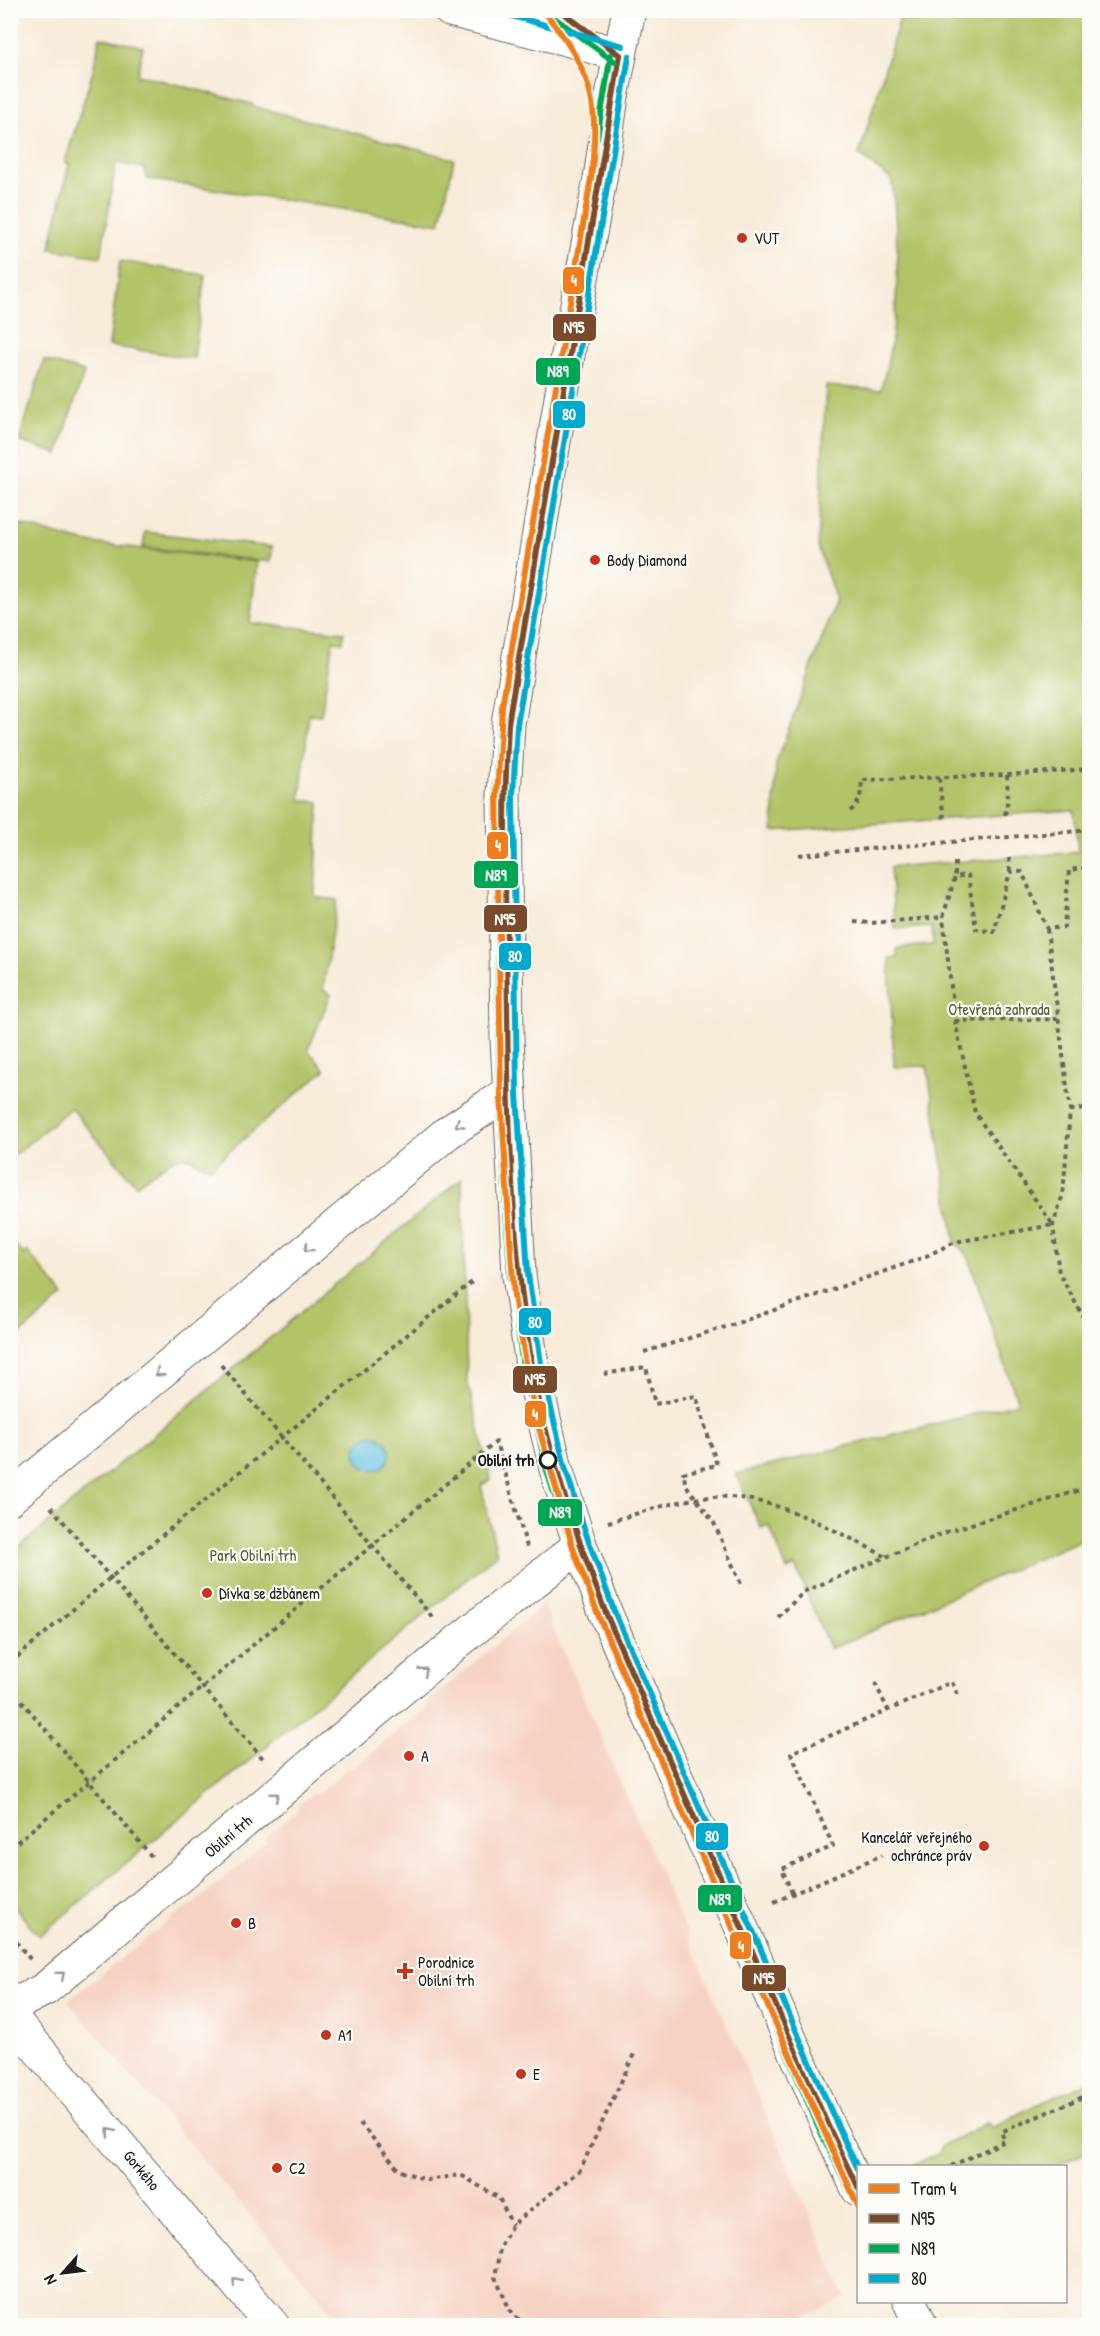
<svg xmlns="http://www.w3.org/2000/svg" width="1100" height="2336" viewBox="0 0 1100 2336" font-family="'Patrick Hand',sans-serif">
<style>
.built{fill:#f6d2c3}
.green{fill:#b2c367;stroke:#677042;stroke-width:1.5}
.water{fill:#65c3e3;stroke:#407080;stroke-width:1.5}
.lines{fill:none;stroke-linecap:round;stroke-linejoin:round}
.minor-casing{stroke:#69645e;stroke-width:35}
.path{stroke:#69645e;stroke-width:4;stroke-dasharray:4.5 4.5;stroke-linecap:butt}
.minor{stroke:#fff;stroke-width:33}
.bus-1-casing{stroke:#fdfcf7;stroke-width:10}
.bus-2-casing{stroke:#fdfcf7;stroke-width:10}
.bus-3-casing{stroke:#fdfcf7;stroke-width:10}
.bus-1{stroke:#7a4b2a;stroke-width:6}
.bus-2{stroke:#00a651;stroke-width:6}
.bus-3{stroke:#00a9ce;stroke-width:6}
.tram-1-casing{stroke:#fdfcf7;stroke-width:10}
.tram-1{stroke:#ee7e1e;stroke-width:6}
.oneway{stroke:#999}
.poi-dot{fill:#c8321e;stroke:#fdfcf7;stroke-width:2}
.stop-dot{fill:#fdfcf7;stroke:#1c1c1c;stroke-width:3}
.labels{text-anchor:middle;stroke-width:4.5;stroke-linejoin:round;paint-order:stroke}
.poi-label{font-size:16px;fill:#1c1c1c;stroke:#fdfcf7;text-anchor:start}
.park-label{font-size:16px;fill:#585f3a;stroke:#fdfcf7}
.stop-label{font-size:16px;font-weight:bold;fill:#1c1c1c;stroke:#fdfcf7;text-anchor:end}
.street-label{font-size:16px;fill:#1c1c1c;stroke:#fdfcf7}
.line-badge{stroke:#fdfcf7;stroke-width:2}
.badge-label{font-size:16px;text-anchor:middle;font-weight:bold;fill:#fff}
</style>
<rect width="100%" height="100%" fill="#fdfcf7"/>
<filter id="ink" filterUnits="userSpaceOnUse"><feTurbulence type="fractalNoise" baseFrequency=".0167" numOctaves="2"/><feDisplacementMap in="SourceGraphic" scale="12" xChannelSelector="R" yChannelSelector="G"/><feConvolveMatrix kernelMatrix="1 2 1 2 8 2 1 2 1" color-interpolation-filters="sRGB"/></filter>
<filter id="wash" filterUnits="userSpaceOnUse"><feTurbulence type="fractalNoise" baseFrequency=".008" numOctaves="4" result="noise"/><feDisplacementMap in="SourceGraphic" scale="24" xChannelSelector="R" yChannelSelector="G"/><feGaussianBlur stdDeviation="1.35" result="paint"/><feColorMatrix in="noise" values="0 0 0 0 0 0 0 0 0 0 0 0 0 0 0 0 0 1.4 0 .05"/><feComposite in="paint" operator="in"/></filter>
<g filter="url(#wash)">
<rect width="100%" height="100%" fill="#f8ebd9"/>
<path class="built" d="M543 1605 846 2298 782 2325H343L68 2001 185 1908H189L266 1842 264 1838 296 1812 298 1806 311 1795H317L349 1767 352 1769 428 1706 426 1703Z"/>
<g class="green">
<path d="M902 11H1089L1090 1536 830 1649 795 1566 787 1570 769 1525 761 1528 736 1474 1018 1403 968 1256 955 1242 927 1066 894 1067 889 958H897V948L933 945 932 927 895 929 890 867 1078 852 1074 810 773 831 776 764 836 600 818 547 826 386 881 390C901 317 900 255 892 180L859 155Z"/>
<path d="M100 37 143 47 137 76 139 77 140 75 252 104V106L454 159 440 224 147 179 144 168 116 163 101 257 50 249 69 164 65 162 93 71Z"/>
<path d="M120 261 205 275 194 358 109 346Z"/>
<path d="M44 360 84 372 58 454 19 441Z"/>
<path d="M10 522 83 542 257 562 250 623 344 632 343 642 333 641 321 715 309 714 300 800 319 802 315 897 337 900 323 990 331 994 308 1050 325 1070 211 1167C201 1168 195 1158 185 1157 173 1155 146 1178 136 1185L71 1108 11 1158Z"/>
<path d="M145 532 272 547 271 562 143 547Z"/>
<path d="M462 1178 467 1380 491 1480 481 1485 497 1554 39 1936 11 1903V1554Z"/>
<path d="M10 1239 23 1254 27 1251 64 1296 11 1342Z"/>
<path d="M1089 2082V2151L1056 2166H912L940 2153 941 2146 987 2123 992 2128 1032 2107Z"/>
</g>
<circle class="water" cx="373" cy="1453" r="17"/>
</g>
<g filter="url(#ink)">
<g class="lines">
<g class="minor-casing">
<g id="minor">
<path d="M450 10 566 39 620 55"/>
<path d="M629 10 612 96 600 179 570 343 508 724 504 795 507 1038 519 1275 533 1372 542 1410 556 1469 580 1545 606 1614 663 1747 827 2124 858 2189"/>
<path d="M10 1498 447 1133 508 1093"/>
<path d="M10 2002 24 2000 45 1989 455 1644 580 1545"/>
<path d="M10 2016 273 2326"/>
<path d="M910 2302 921 2326"/>
</g>
</g>
<g class="path">
<path d="M939 778 944 820"/>
<path d="M850 811C861 804 861 792 862 780L1007 775 1090 769"/>
<path d="M1005 815 1008 799 1007 775"/>
<path d="M799 855 1090 830"/>
<path d="M1009 858 1010 872"/>
<path d="M955 862V877"/>
<path d="M854 922 871 923 943 917"/>
<path d="M1047 929 1070 1110 1063 1194 1053 1225 1059 1273 1090 1329"/>
<path d="M955 1021 1058 1019"/>
<path d="M1070 1110 1090 1109"/>
<path d="M644 1352 732 1325 922 1258 955 1242 1053 1225 975 1113 955 1021 943 917 955 877 968 875 976 929 994 932 1010 872H1022L1047 929 1064 927 1069 870 1084 868 1090 879"/>
<path d="M221 1365 434 1619"/>
<path d="M604 1374 646 1367 655 1404 696 1396 717 1465 683 1473 686 1485 714 1523 741 1584"/>
<path d="M51 1507 265 1761"/>
<path d="M608 1522C644 1512 692 1494 730 1497 785 1501 837 1532 885 1556"/>
<path d="M778 1617 805 1591 886 1557 949 1531 1090 1487"/>
<path d="M10 1663 110 1578 473 1281"/>
<path d="M875 1683 888 1710"/>
<path d="M10 1687 152 1857"/>
<path d="M10 1848 496 1442 527 1547"/>
<path d="M792 1893 782 1869 833 1846 791 1753 952 1682 958 1695"/>
<path d="M774 1902 882 1855"/>
<path d="M10 1935 31 1960"/>
<path d="M360 2123 400 2171 427 2180 461 2175 499 2198 512 2225"/>
<path d="M951 2166 1005 2141 1001 2132 1090 2094"/>
<path d="M525 2326 510 2310 495 2277 500 2248 512 2225 580 2170 634 2054"/>
</g>
<use href="#minor" class="minor"/>
<g class="bus-1-casing">
<g id="bus-1">
<path d="M559 10 620 55"/>
<path d="M620 55 508 724C503 815 505 905 507 996 508 1121 511 1248 533 1371 548 1455 576 1535 606 1614L827 2124 858 2189"/>
</g>
</g>
<g class="bus-2-casing">
<g id="bus-2">
<path d="M553 17 615 62"/>
<path d="M611 54 499 723 495 795 499 1093 510 1276 524 1374 547 1471 567 1534 598 1618 819 2128 850 2193"/>
</g>
</g>
<g class="bus-3-casing">
<g id="bus-3">
<path d="M489 10 623 46"/>
<path d="M629 56 517 725 513 795 517 1093 528 1274 542 1370 565 1467 584 1528 614 1611 835 2120 858 2169"/>
</g>
</g>
<use href="#bus-1" class="bus-1"/>
<use href="#bus-2" class="bus-2"/>
<use href="#bus-3" class="bus-3"/>
<g class="tram-1-casing">
<path id="tram-1" d="M543 10C592 71 600 101 591 178L502 707 497 796 501 1097 514 1297 536 1418 574 1551 599 1617 734 1931 858 2206"/>
</g>
<use href="#tram-1" class="tram-1"/>
</g>
<defs><path id="oneway-chevron" d="M-2-3.5L2.5 0L-2 3.5" fill="none" stroke-width="1.6" stroke-linecap="round" stroke-linejoin="round" transform="scale(1.5)"/></defs>
<g class="oneway">
<use href="#oneway-chevron" transform="translate(459 1124) rotate(146)"/>
<use href="#oneway-chevron" transform="translate(308 1248) rotate(140)"/>
<use href="#oneway-chevron" transform="translate(159 1373) rotate(140)"/>
<use href="#oneway-chevron" transform="translate(424 1671) rotate(-40)"/>
<use href="#oneway-chevron" transform="translate(275 1796) rotate(-40)"/>
<use href="#oneway-chevron" transform="translate(61 1975) rotate(-40)"/>
<use href="#oneway-chevron" transform="translate(110 2132) rotate(-130)"/>
<use href="#oneway-chevron" transform="translate(236 2281) rotate(-130)"/>
</g>
</g>
<g class="poi-dot">
<circle cx="742" cy="238" r="6"/>
<circle cx="595" cy="560" r="6"/>
<circle cx="207" cy="1593" r="6"/>
<circle cx="409" cy="1756" r="6"/>
<circle cx="984" cy="1846" r="6"/>
<circle cx="236" cy="1923" r="6"/>
<path d="M402 1962h6v6h6v6h-6v6h-6v-6h-6v-6h6z"/>
<circle cx="326" cy="2035" r="6"/>
<circle cx="521" cy="2074" r="6"/>
<circle cx="277" cy="2168" r="6"/>
</g>
<circle class="stop-dot" cx="548" cy="1460" r="8"/>
<g class="labels">
<g class="poi-label">
<text x="754" y="244">VUT</text>
<text x="607" y="566">Body Diamond</text>
<text x="219" y="1599">Dívka se džbánem</text>
<text x="421" y="1762">A</text>
<text x="972" y="1843" text-anchor="end">Kancelář veřejného<tspan x="972" dy="18">ochránce práv</tspan></text>
<text x="248" y="1929">B</text>
<text x="418" y="1968">Porodnice<tspan x="418" dy="18">Obilní trh</tspan></text>
<text x="338" y="2041">A1</text>
<text x="533" y="2080">E</text>
<text x="289" y="2174">C2</text>
</g>
<g class="park-label">
<text x="999" y="1015">Otevřená zahrada</text>
<text x="253" y="1561">Park Obilní trh</text>
</g>
<g class="stop-label">
<text x="534" y="1466">Obilní trh</text>
</g>
<g class="street-label">
<text transform="translate(228 1836) rotate(-40)" y="6">Obilní trh</text>
<text transform="translate(142 2170) rotate(50)" y="6">Gorkého</text>
</g>
</g>
<g class="line-badge">
<rect x="562" y="266" width="23" height="29" rx="6" fill="#ee7e1e"/>
<rect x="552" y="313" width="45" height="29" rx="6" fill="#7a4b2a"/>
<rect x="535" y="357" width="46" height="29" rx="6" fill="#00a651"/>
<rect x="552" y="400" width="34" height="29" rx="6" fill="#00a9ce"/>
<rect x="486" y="831" width="23" height="29" rx="6" fill="#ee7e1e"/>
<rect x="473" y="860" width="46" height="29" rx="6" fill="#00a651"/>
<rect x="483" y="904" width="45" height="29" rx="6" fill="#7a4b2a"/>
<rect x="498" y="942" width="34" height="29" rx="6" fill="#00a9ce"/>
<rect x="518" y="1307" width="34" height="29" rx="6" fill="#00a9ce"/>
<rect x="512" y="1365" width="46" height="29" rx="6" fill="#7a4b2a"/>
<rect x="524" y="1400" width="23" height="28" rx="6" fill="#ee7e1e"/>
<rect x="537" y="1498" width="46" height="29" rx="6" fill="#00a651"/>
<rect x="695" y="1822" width="34" height="29" rx="6" fill="#00a9ce"/>
<rect x="697" y="1884" width="46" height="29" rx="6" fill="#00a651"/>
<rect x="729" y="1931" width="23" height="29" rx="6" fill="#ee7e1e"/>
<rect x="741" y="1964" width="46" height="28" rx="6" fill="#7a4b2a"/>
</g>
<g class="badge-label">
<text x="574" y="286">4</text>
<text x="574" y="333">N95</text>
<text x="558" y="377">N89</text>
<text x="569" y="420">80</text>
<text x="498" y="851">4</text>
<text x="496" y="881">N89</text>
<text x="505" y="925">N95</text>
<text x="515" y="962">80</text>
<text x="535" y="1328">80</text>
<text x="535" y="1385">N95</text>
<text x="535" y="1420">4</text>
<text x="560" y="1518">N89</text>
<text x="712" y="1842">80</text>
<text x="720" y="1905">N89</text>
<text x="741" y="1952">4</text>
<text x="764" y="1984">N95</text>
</g>
<rect width="1100" height="2336" fill="none" stroke="#fdfcf7" stroke-width="36"/>
<rect x="857" y="2165" width="210" height="138" fill="#fdfcf7" stroke="#a3a29f" stroke-width="1.5"/>
<rect x="869" y="2184" width="30" height="9" fill="#ee7e1e" stroke="#a3a29f" stroke-width="1.5"/>
<text x="911" y="2195" font-size="18" fill="#1c1c1c">Tram 4</text>
<rect x="869" y="2214" width="30" height="9" fill="#7a4b2a" stroke="#a3a29f" stroke-width="1.5"/>
<text x="911" y="2225" font-size="18" fill="#1c1c1c">N95</text>
<rect x="869" y="2244" width="30" height="9" fill="#00a651" stroke="#a3a29f" stroke-width="1.5"/>
<text x="911" y="2255" font-size="18" fill="#1c1c1c">N89</text>
<rect x="869" y="2274" width="30" height="9" fill="#00a9ce" stroke="#a3a29f" stroke-width="1.5"/>
<text x="911" y="2285" font-size="18" fill="#1c1c1c">80</text>
<g transform="translate(63 2273) rotate(242)" stroke="#fdfcf7" stroke-width="4.5" paint-order="stroke">
<path d="M0-4.5L10 22L0 15L-10 22Z" fill="#1c1c1c"/>
<text y="-9" font-size="16" font-weight="bold" text-anchor="middle" fill="#1c1c1c">N</text>
</g>
</svg>
